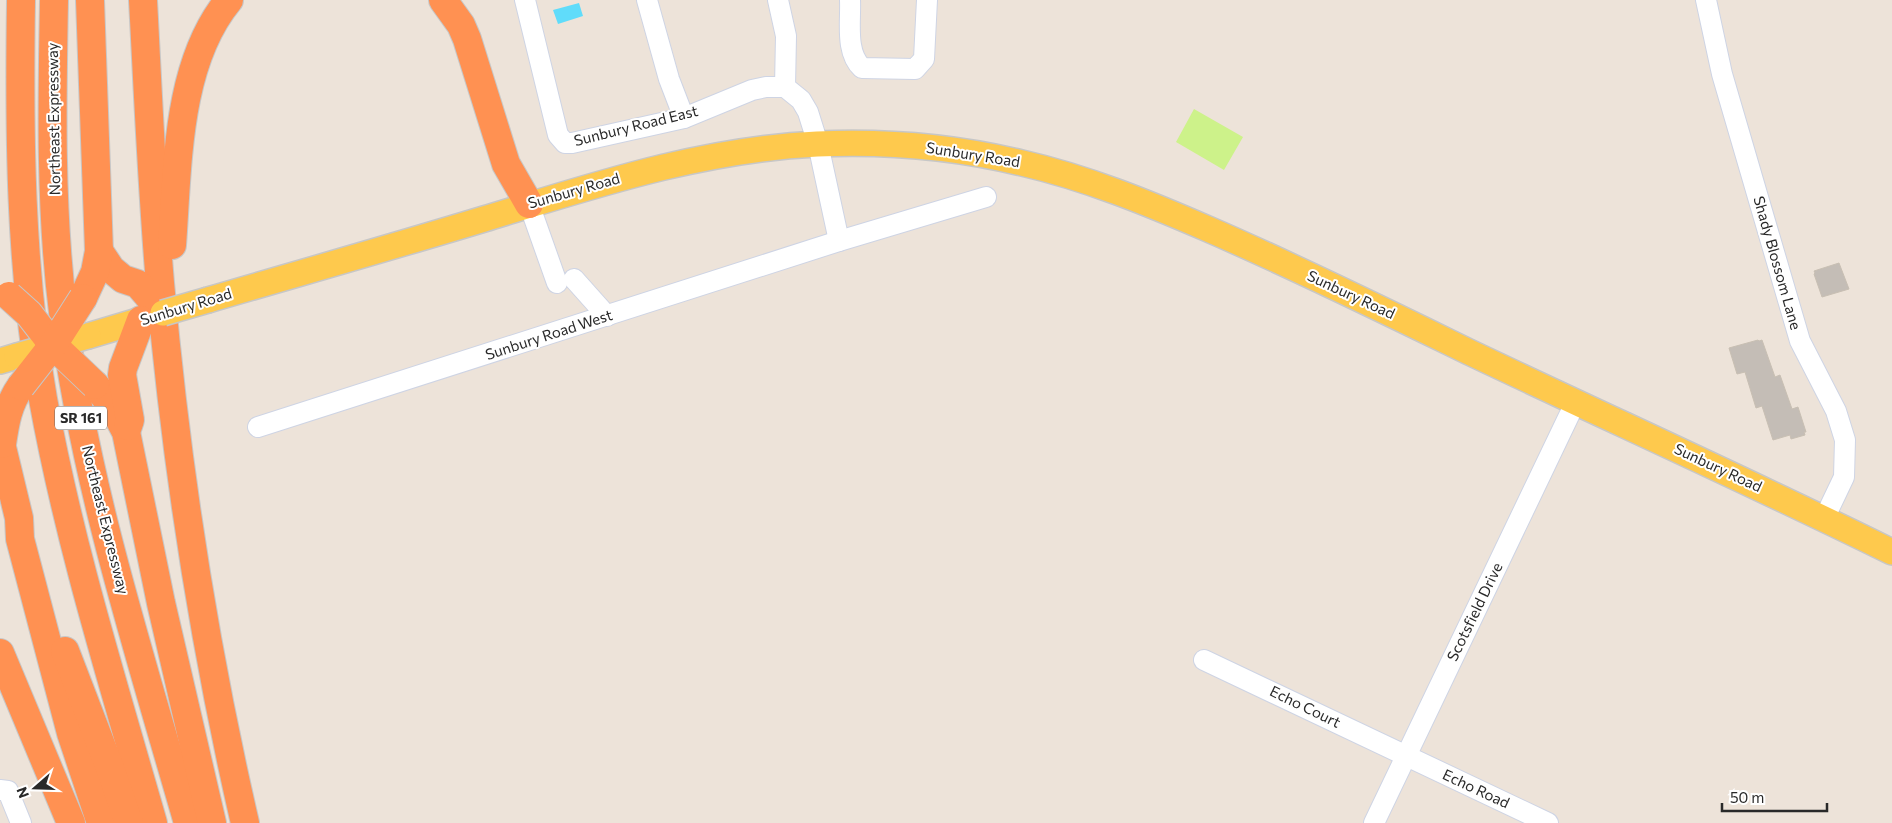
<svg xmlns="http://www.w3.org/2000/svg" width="1892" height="823" viewBox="0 0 1892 823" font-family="Commissioner,sans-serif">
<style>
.pitch{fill:#cdf28a}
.water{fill:#60dcfa}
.building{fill:#c4bdb6;stroke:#c8bfb3}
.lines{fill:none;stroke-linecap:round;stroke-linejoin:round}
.minor-casing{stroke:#ced4e4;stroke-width:22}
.major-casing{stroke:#c7c7c7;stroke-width:28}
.highway-casing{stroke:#c7c7c7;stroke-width:30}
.minor{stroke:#fff;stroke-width:20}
.major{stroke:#fec94d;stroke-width:25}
.highway{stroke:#ff9152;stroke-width:28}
.major-bridge-casing{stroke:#c7c7c7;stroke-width:28;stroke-linecap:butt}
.highway-bridge-casing{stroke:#c7c7c7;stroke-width:30;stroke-linecap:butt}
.major-bridge{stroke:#fec94d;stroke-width:25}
.highway-bridge{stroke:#ff9152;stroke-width:28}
.labels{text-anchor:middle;stroke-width:4;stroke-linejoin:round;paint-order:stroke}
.shield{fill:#fff;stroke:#696969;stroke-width:1}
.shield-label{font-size:14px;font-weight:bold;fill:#292929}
.street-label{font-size:15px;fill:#292929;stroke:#fff}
</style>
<rect width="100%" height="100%" fill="#ede3d9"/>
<path class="pitch" d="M1194 109 1243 137 1224 170 1176 142Z"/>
<path class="water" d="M579 3 583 16 558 24 553 10Z"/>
<g class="building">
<path d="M1839 263 1849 289 1822 297 1814 274 1815 273 1814 271Z"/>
<path d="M1758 340 1759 341 1762 340 1775 377 1780 375 1792 409 1798 407 1806 432H1804L1805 435 1791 439 1790 435 1773 440 1762 406 1756 408 1745 372 1737 374 1729 348Z"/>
</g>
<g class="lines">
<g class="minor-casing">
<g id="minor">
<path d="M525 0 558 135 565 143H572L684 118 752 90 766 87H785L801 100 808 112 818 144 839 241"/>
<path d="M647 0 669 79 684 118"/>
<path d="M778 0 786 36 785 87"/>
<path d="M850 0C851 22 845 52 862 68L915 69 924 59 927 0"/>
<path d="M1706 0 1722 74 1800 341 1836 411 1845 440 1844 477 1824 519"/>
<path d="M529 204 557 283"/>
<path d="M574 279 607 316"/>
<path d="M258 427 839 241 986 197"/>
<path d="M1204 660 1548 823"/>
<path d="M0 790 8 791 21 823"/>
<path d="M1374 823 1576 401"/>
</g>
</g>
<g class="major-casing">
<g id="major">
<path d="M208 300C300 273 392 247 484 219 592 186 702 149 817 144 885 141 956 147 1022 163 1087 178 1148 203 1208 229 1296 267 1383 310 1469 352 1610 419 1752 483 1892 552"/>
<path d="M88 336 158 315"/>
<path d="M0 361 17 356"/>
</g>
</g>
<g class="highway-casing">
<g id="highway">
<path d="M21 0C19 134 20 267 43 399 69 543 113 683 153 823"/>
<path d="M54 0C52 104 50 209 63 312 85 486 140 655 188 823"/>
<path d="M143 0C148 94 152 189 160 283 176 464 204 646 245 823"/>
<path d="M443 0 461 25 467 39 506 164 529 204"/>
<path d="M172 245C178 166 176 64 229 0"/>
<path d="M99 251 111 269 123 279 138 284 163 313"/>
<path d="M83 298 95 272 99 251 90 0"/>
<path d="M95 385 113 407 126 432 161 603 212 823"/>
<path d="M128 426 130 420 122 375 123 368 141 320"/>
<path d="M0 439 19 518 20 539 71 733 101 823"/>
<path d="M2 444C5 423 8 404 21 386"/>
<path d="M65 651 110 768 129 823"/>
<path d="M0 653 71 823"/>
</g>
</g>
<use href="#minor" class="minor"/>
<use href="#major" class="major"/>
<use href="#highway" class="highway"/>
<g class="major-bridge-casing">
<g id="major-bridge">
<path d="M163 313 208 300"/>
<path d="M17 356 88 336"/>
</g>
</g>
<g class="highway-bridge-casing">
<g id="highway-bridge">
<path d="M9 296 29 314 53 345 95 385"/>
<path d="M21 386 53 345 83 298"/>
</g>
</g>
<use href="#major-bridge" class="major-bridge"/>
<use href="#highway-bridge" class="highway-bridge"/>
</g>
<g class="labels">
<rect class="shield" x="55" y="406.5" width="52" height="23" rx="4"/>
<g class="shield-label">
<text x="81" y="423">SR 161</text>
</g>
<g class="street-label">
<text transform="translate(54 119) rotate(-91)" y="5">Northeast Expressway</text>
<text transform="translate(636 126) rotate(-14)" y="5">Sunbury Road East</text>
<text transform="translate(973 155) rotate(9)" y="5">Sunbury Road</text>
<text transform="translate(574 191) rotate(-16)" y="5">Sunbury Road</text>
<text transform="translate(1777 263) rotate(74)" y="5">Shady Blossom Lane</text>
<text transform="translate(1351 295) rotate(25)" y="5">Sunbury Road</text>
<text transform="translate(186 307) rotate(-17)" y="5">Sunbury Road</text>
<text transform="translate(549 335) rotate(-18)" y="5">Sunbury Road West</text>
<text transform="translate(1718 468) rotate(25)" y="5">Sunbury Road</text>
<text transform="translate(105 520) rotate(76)" y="5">Northeast Expressway</text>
<text transform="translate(1475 612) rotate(-64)" y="5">Scotsfield Drive</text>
<text transform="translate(1305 707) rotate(26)" y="5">Echo Court</text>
<text transform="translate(1476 789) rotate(25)" y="5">Echo Road</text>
</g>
</g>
<g transform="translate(35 788) rotate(250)" stroke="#ffffff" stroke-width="4" paint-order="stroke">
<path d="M0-4L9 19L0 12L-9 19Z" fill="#292929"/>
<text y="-8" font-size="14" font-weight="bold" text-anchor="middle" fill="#292929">N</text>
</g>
<path d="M1722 803v8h105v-8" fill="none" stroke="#292929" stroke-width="2.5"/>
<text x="1730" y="803" font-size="15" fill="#292929" stroke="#ffffff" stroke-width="4" paint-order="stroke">50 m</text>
</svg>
